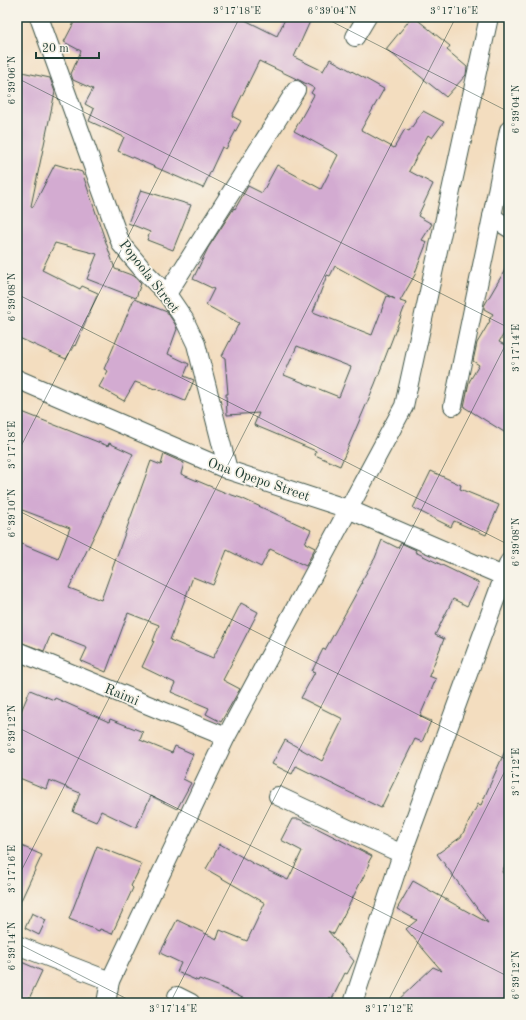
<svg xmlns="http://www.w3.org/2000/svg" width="526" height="1020" viewBox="0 0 526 1020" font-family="'Old Standard TT',serif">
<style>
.building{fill:#d3abd1;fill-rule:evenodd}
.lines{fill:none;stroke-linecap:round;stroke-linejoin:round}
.minor-casing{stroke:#3f5549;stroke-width:20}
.minor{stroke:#fff;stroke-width:18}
.ticks{fill:none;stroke:#1f3d34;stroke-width:1;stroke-opacity:0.45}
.labels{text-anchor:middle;stroke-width:3.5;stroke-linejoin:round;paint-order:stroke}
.street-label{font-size:14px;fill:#1f3d34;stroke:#f7f3e8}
.neatline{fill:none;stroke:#1f3d34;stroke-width:1.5}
.ticks-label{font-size:10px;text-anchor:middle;fill:#1f3d34}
</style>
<rect width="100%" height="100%" fill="#f7f3e8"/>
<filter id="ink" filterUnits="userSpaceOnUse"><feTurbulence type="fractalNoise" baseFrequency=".025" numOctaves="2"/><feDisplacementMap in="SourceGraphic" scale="8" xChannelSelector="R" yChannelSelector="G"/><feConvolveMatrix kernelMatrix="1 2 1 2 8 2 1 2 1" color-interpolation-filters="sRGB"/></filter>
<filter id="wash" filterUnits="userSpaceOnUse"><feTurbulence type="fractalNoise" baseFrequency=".012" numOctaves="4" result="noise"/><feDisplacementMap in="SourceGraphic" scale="16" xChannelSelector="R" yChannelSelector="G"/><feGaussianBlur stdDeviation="0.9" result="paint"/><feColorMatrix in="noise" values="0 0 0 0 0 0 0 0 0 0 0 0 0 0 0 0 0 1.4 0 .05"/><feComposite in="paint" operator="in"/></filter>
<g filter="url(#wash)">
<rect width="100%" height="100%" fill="#f3ddbf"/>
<g id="blocks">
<g class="building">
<path d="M77 17H239L277 36 286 17H312L294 57 323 71 330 59 384 89 361 130 394 148 405 129 409 131 423 111 444 122 432 138 428 135 409 171 433 184 418 216 432 224 422 240 427 242 415 273H416L400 301 406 303 375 384 340 466 315 455 316 451 254 425 259 413 227 415 226 394H228L225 358 222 356 239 323 206 305 214 289 193 279 208 248 234 208 235 209 248 186 262 193 277 165 321 189 338 155 294 131 314 95 311 93 314 88 301 81 259 61 232 116 241 121 226 149 222 147 203 188 118 151 124 137 89 121 94 109 85 104 93 89 73 80 71 74 81 51 64 42ZM335 266 395 299 387 296 372 335 313 312 327 275 330 276ZM297 346 351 367 339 397 284 375Z"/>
<path d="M412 17H414L450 46 447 50 467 67 466 75 446 97 386 49Z"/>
<path d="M17 71 50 78 55 92 31 206 33 207 55 164 82 172 115 269 134 276 141 283 136 298 87 279 97 254 55 243 42 270 80 289 82 286 98 293 75 346 74 345 66 359 17 337Z"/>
<path d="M141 190 191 205 173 250 147 240 150 232 128 223Z"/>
<path d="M509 263V332L506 330 499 342 509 347V435L464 407 469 382 479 365 473 361 477 343 490 321 489 320 493 314 484 309V306Z"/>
<path d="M134 299 167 312 175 324 177 329 168 354 189 364 184 376 194 380 185 401 155 388V389L135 382 124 401 99 387 108 371 104 369Z"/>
<path d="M17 410 108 446 109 443 133 454 69 588 101 600 151 461 161 465 164 454 184 463 181 474 226 493 241 498 311 530 305 543 315 548 306 566 270 549 261 567 227 550 213 585 193 577 170 640 213 658 241 603 258 612 223 680 240 689 221 722 206 714 209 708 171 692 175 683 142 667 154 641H153L159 625 128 613 106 672 81 661 87 648 51 634 44 651 17 641V542L58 559 70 528 17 508Z"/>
<path d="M431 471 461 485 460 489 499 505 486 535 454 521 451 527 413 508Z"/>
<path d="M382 540 398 548 401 543 416 550 415 552 479 583 467 606 453 599 435 635 444 639 429 676 436 679 420 716 431 721 422 742 415 739 381 808 296 766 292 774 272 764 285 740 322 761 343 719 301 698 315 672 312 671 323 649 325 650 362 583 361 582 375 558Z"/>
<path d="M30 690 54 700 55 698 109 722 110 719 143 732 140 740 172 753 175 746 193 754 183 779 191 783 177 809 151 796 136 828 101 811 96 822 73 812 80 793 49 780 46 789 17 777V721Z"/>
<path d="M509 742V857L502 872 509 880V998L504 1003H395L433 967 442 971 406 929 417 920 397 909 413 881 488 923 437 854 461 837 478 804 481 805Z"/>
<path d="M292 819H299L372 856 368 863 370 864 334 934 328 931 354 961 347 974 345 973 332 999 330 997 327 1003H253L218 986 199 979 198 981 177 972 181 963 160 953 177 920 217 939 220 930 247 941 265 903 206 869 220 844 254 864 288 880 302 851 281 840Z"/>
<path d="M17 844 42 855 17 909Z"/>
<path d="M97 846 142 864 131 886 133 888 112 934 100 929 99 931 69 919Z"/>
<path d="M32 913 46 920 39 935 25 928Z"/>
<path d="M17 960 42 971 27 1003H17Z"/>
</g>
</g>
</g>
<g filter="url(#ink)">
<use href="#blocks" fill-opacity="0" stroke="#3f5549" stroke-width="1"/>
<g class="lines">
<g class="minor-casing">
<g id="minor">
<path d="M39 17 121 244 143 270 167 294 184 319 196 344 228 470"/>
<path d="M355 37 367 17"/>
<path d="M492 217 509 228"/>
<path d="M167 294 296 90"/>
<path d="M17 379 228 470 348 509 503 576 509 581"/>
<path d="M453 406 492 217 509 130"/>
<path d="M17 651 226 737"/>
<path d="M278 796 402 854"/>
<path d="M17 945 110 981"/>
<path d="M177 996 191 1003"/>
<path d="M106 1003 110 981 226 737 404 406 489 17"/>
<path d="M353 1003 402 854 509 562"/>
</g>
</g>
<use href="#minor" class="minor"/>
</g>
</g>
<path class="ticks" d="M323 17 509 112M17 30 24 17M17 78 509 328M17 294 509 545M17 454 240 17M17 510 509 761M17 727 509 977M17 879 456 17M17 943 135 1003M170 1003 509 338M387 1003 509 763"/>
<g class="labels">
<g class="street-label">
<text transform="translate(150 276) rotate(52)" y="5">Popoola Street</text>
<text transform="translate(259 479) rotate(19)" y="5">Ona Opepo Street</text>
<text transform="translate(122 694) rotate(22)" y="5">Raimi</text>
</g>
</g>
<rect width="526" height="1020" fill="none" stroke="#f7f3e8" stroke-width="44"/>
<path d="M36 52v6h63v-6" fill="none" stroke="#1f3d34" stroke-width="2"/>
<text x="42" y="52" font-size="12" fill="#1f3d34" stroke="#f7f3e8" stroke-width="3" paint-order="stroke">20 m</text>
<rect x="22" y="22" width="482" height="976" class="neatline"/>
<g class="ticks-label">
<text x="237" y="14">3°17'18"E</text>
<text x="332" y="14">6°39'04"N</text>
<text x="454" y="14">3°17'16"E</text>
<text transform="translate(11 80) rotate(-90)" y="4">6°39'06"N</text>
<text transform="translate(515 109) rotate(-90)" y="4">6°39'04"N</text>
<text transform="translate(11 297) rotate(-90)" y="4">6°39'08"N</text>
<text transform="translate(515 348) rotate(-90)" y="4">3°17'14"E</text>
<text transform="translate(11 445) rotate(-90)" y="4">3°17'18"E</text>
<text transform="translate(11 513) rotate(-90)" y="4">6°39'10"N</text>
<text transform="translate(515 542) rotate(-90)" y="4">6°39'08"N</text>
<text transform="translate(11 729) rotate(-90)" y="4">6°39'12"N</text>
<text transform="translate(515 772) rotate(-90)" y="4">3°17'12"E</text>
<text transform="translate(11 869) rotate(-90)" y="4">3°17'16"E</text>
<text transform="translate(11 946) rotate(-90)" y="4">6°39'14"N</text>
<text transform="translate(515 975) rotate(-90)" y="4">6°39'12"N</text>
<text x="173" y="1012">3°17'14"E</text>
<text x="389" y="1012">3°17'12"E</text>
</g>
</svg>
